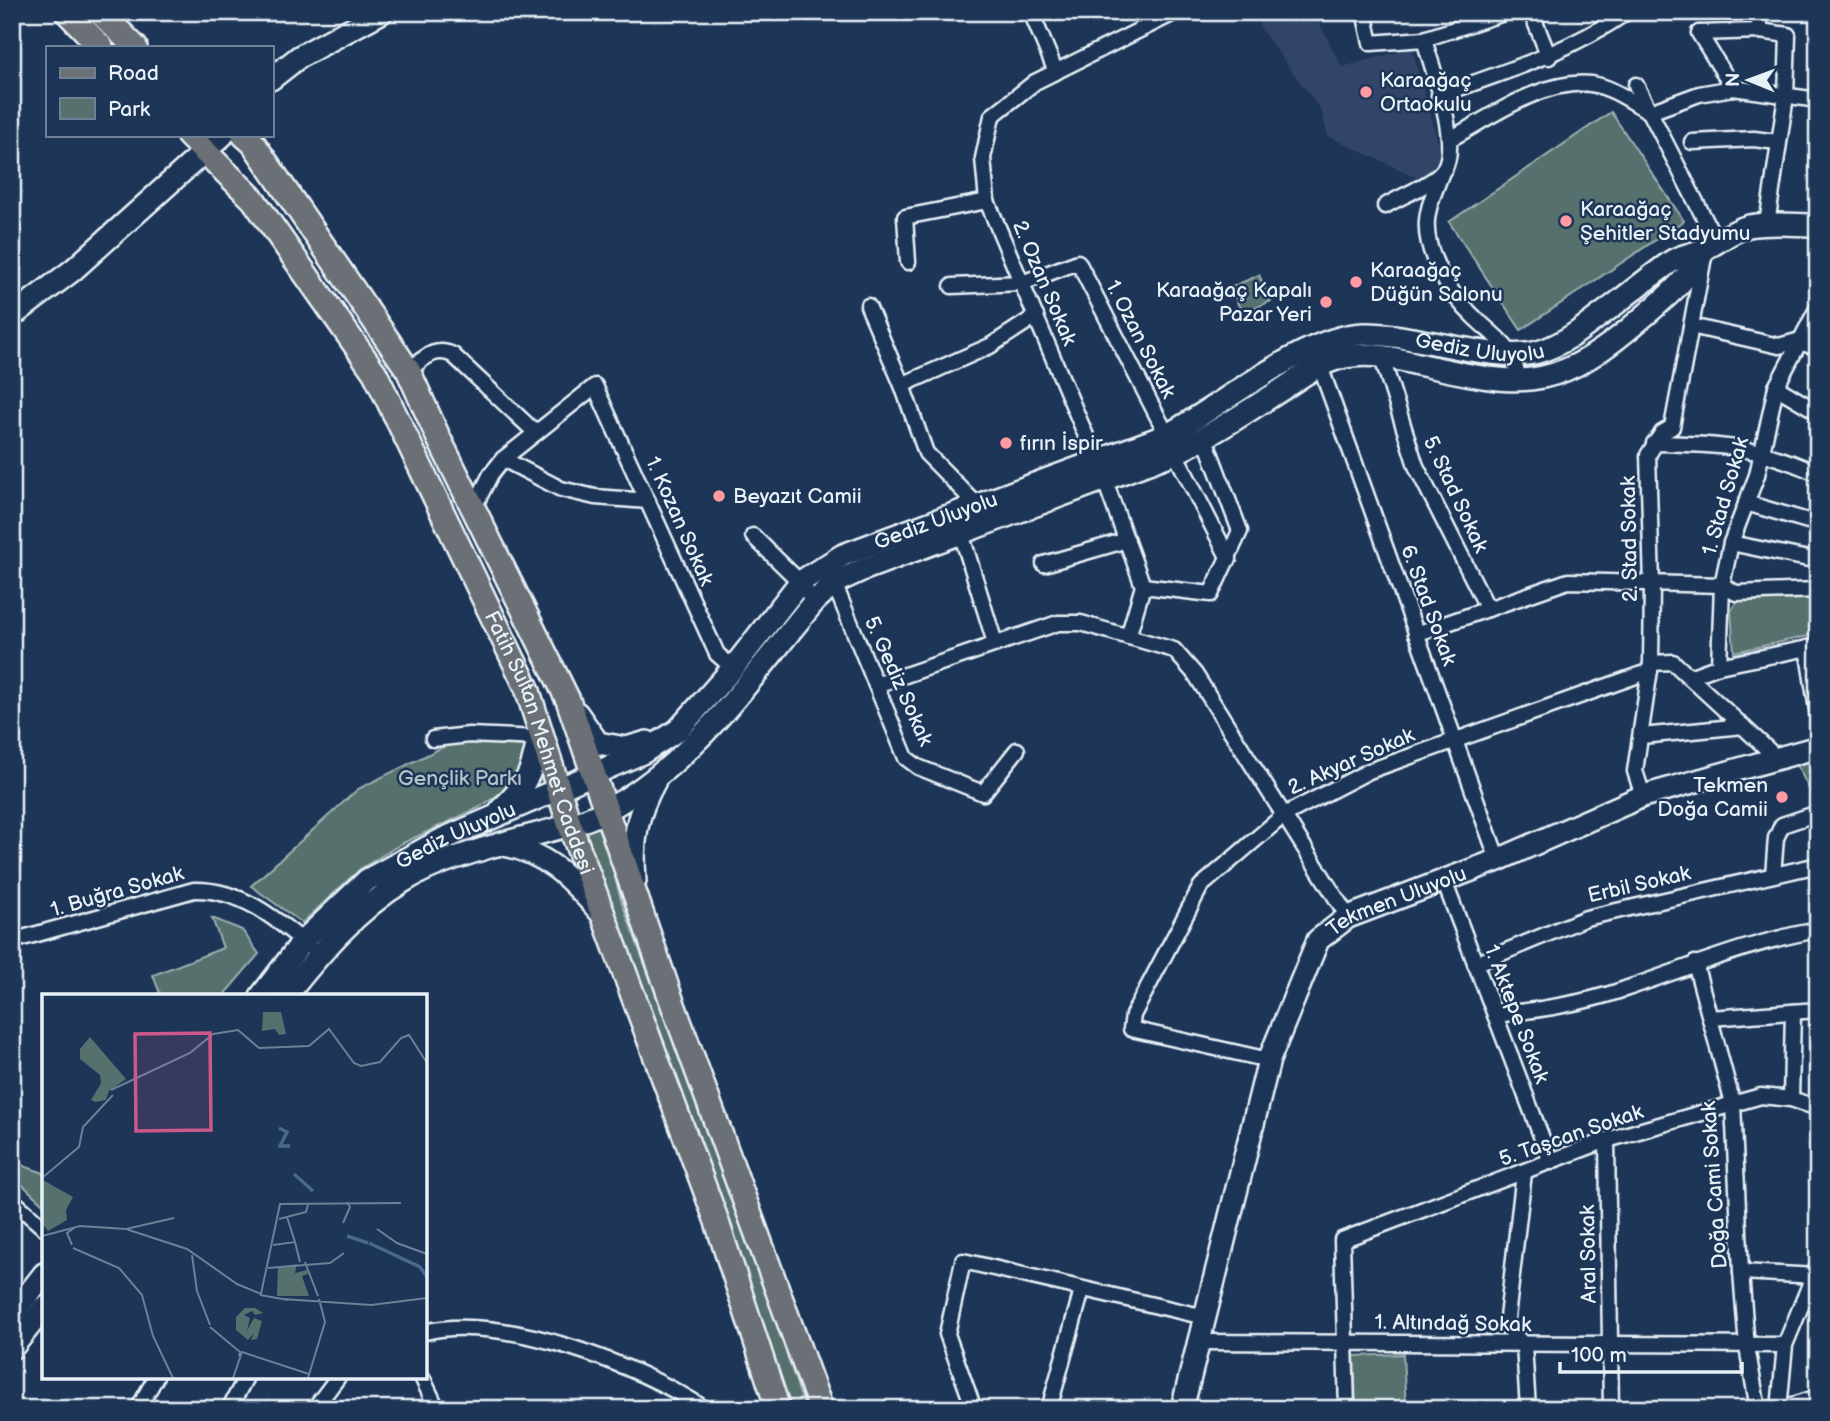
<svg xmlns="http://www.w3.org/2000/svg" width="1830" height="1421" viewBox="0 0 1830 1421" font-family="'Balsamiq Sans',sans-serif">
<style>
.built{fill:#324468}
.green{fill:#56706d;stroke:#9fb0b2;stroke-width:2}
.lines{fill:none;stroke-linecap:round;stroke-linejoin:round}
.street-casing{stroke:#e8f1f8;stroke-width:19}
.secondary-casing{stroke:#e8f1f8;stroke-width:26}
.primary-casing{stroke:#e8f1f8;stroke-width:28}
.street{stroke:#1d3557;stroke-width:14}
.secondary{stroke:#1d3557;stroke-width:21}
.primary{stroke:#6a7074;stroke-width:23}
.poi-dot{fill:#ff9aa2;stroke:#1d3557;stroke-width:2.5}
.labels{text-anchor:middle;stroke-width:5;stroke-linejoin:round;paint-order:stroke}
.poi-label{font-size:21px;fill:#e8f1f8;stroke:#1d3557;text-anchor:start}
.street-label{font-size:21px;fill:#e8f1f8;stroke:#1d3557}
.park-label{font-size:21px;fill:#b5c4c7;stroke:#1d3557}
.inset-river{fill:none;stroke:#48688e;stroke-width:3.5}
.inset-road{fill:none;stroke:#6e8097;stroke-width:2}
.view{fill:#cd598a;fill-opacity:0.15;stroke:#cd598a;stroke-width:3.5}
.inset-edge{fill:none;stroke:#e8f1f8;stroke-width:3.5}
</style>
<rect width="100%" height="100%" fill="#1d3557"/>
<filter id="ink" filterUnits="userSpaceOnUse"><feTurbulence type="fractalNoise" baseFrequency=".0143" numOctaves="2"/><feDisplacementMap in="SourceGraphic" scale="14" xChannelSelector="R" yChannelSelector="G"/><feConvolveMatrix kernelMatrix="1 2 1 2 8 2 1 2 1" color-interpolation-filters="sRGB"/></filter>
<g filter="url(#ink)">
<path class="built" d="M1255 12H1314L1342 67 1412 48 1443 161 1420 179 1328 136 1321 110 1260 28Z"/>
<g class="green">
<path d="M1611 112 1684 221 1521 330 1449 222Z"/>
<path d="M1259 275 1271 301 1242 314 1231 287Z"/>
<path d="M1818 594V634L1734 652 1731 611 1737 601Z"/>
<path d="M455 741 531 743 513 785 478 808 401 844 360 869 302 923 251 886 358 789Z"/>
<path d="M1818 759V798L1814 799 1797 765Z"/>
<path d="M600 825 622 903 762 1281 805 1409H792L690 1118 582 834Z"/>
<path d="M212 918 242 930 259 954 223 996H161L153 975 223 948Z"/>
<path d="M12 1158 15 1163 44 1173V1205L12 1175Z"/>
<path d="M1403 1354 1406 1409H1356L1354 1356Z"/>
</g>
<g class="lines">
<g class="street-casing">
<g id="street">
<path d="M1031 12 1056 72"/>
<path d="M1364 12 1371 43 1424 39 1507 12"/>
<path d="M1531 12 1549 57"/>
<path d="M1758 12 1760 31"/>
<path d="M1699 33 1760 31 1788 35 1786 96 1767 224"/>
<path d="M1699 33 1733 88"/>
<path d="M1636 85 1716 241"/>
<path d="M1439 95C1505 72 1569 52 1627 12"/>
<path d="M1450 139C1491 117 1542 79 1591 84 1612 87 1632 102 1650 112L1699 94 1733 88 1818 100"/>
<path d="M1692 142 1754 139 1777 142"/>
<path d="M1441 174C1436 189 1428 204 1427 220 1424 254 1451 296 1475 318 1503 344 1510 343 1520 382"/>
<path d="M1385 206C1399 197 1433 184 1442 172 1463 147 1432 69 1424 39"/>
<path d="M908 262 905 217 987 201"/>
<path d="M952 286 1022 283 1078 262 1167 435"/>
<path d="M868 306 902 385 926 453 979 507"/>
<path d="M1691 326 1779 346 1797 341 1818 348"/>
<path d="M1381 355 1416 466 1488 609"/>
<path d="M1320 366 1498 860"/>
<path d="M408 370C424 359 434 346 453 355L536 433"/>
<path d="M902 385 990 346 1036 316"/>
<path d="M1776 387 1818 412"/>
<path d="M1654 443C1719 444 1758 446 1818 474"/>
<path d="M1175 453 1229 559"/>
<path d="M503 459 561 489 595 497 648 501"/>
<path d="M1097 462 987 201 983 158 992 116 1035 82 1176 12"/>
<path d="M1105 481 1143 586 1128 637"/>
<path d="M1746 503 1818 524"/>
<path d="M473 509 491 474 503 459 595 386 717 654 733 668"/>
<path d="M961 533 995 643"/>
<path d="M753 536 800 582 814 602"/>
<path d="M1731 543 1818 561"/>
<path d="M1044 564 1127 540"/>
<path d="M834 583 906 758 918 767 983 793 1017 750"/>
<path d="M1143 586 1211 594 1240 531 1205 439"/>
<path d="M1416 634 1568 581 1722 585 1736 593 1818 590"/>
<path d="M1807 648 1818 716"/>
<path d="M1651 663 1673 662 1777 758"/>
<path d="M1719 666 1722 585 1731 543 1757 475 1776 387 1818 307"/>
<path d="M1689 677 1719 666 1818 646"/>
<path d="M876 685 1058 623H1081L1174 650 1195 674 1348 917"/>
<path d="M1642 736 1743 726"/>
<path d="M433 739 469 735 538 738"/>
<path d="M1643 796 1635 771 1651 663 1652 584 1648 455 1662 433 1672 427 1704 257"/>
<path d="M1773 875 1776 838 1782 825 1818 813"/>
<path d="M1444 881 1551 1162"/>
<path d="M12 941 194 890C240 889 274 917 309 946"/>
<path d="M1695 963 1733 1104 1741 1272 1747 1347 1758 1409"/>
<path d="M1475 964 1586 918 1818 865"/>
<path d="M1495 1015C1538 1010 1581 1004 1622 990 1688 968 1749 942 1818 930"/>
<path d="M1710 1018 1818 1010"/>
<path d="M1269 1060 1131 1029 1133 1015 1201 886 1284 815 1369 771 1650 671"/>
<path d="M1791 1099 1793 1012"/>
<path d="M1607 1140 1611 1409"/>
<path d="M1524 1173 1506 1326 1524 1345 1528 1409"/>
<path d="M12 1200 44 1228"/>
<path d="M1741 1272 1818 1276"/>
<path d="M425 1332C499 1312 643 1366 705 1409"/>
<path d="M1200 1342 1785 1345"/>
<path d="M422 1377 437 1409"/>
<path d="M138 1409 156 1377"/>
<path d="M229 1409 246 1377"/>
<path d="M314 1409 338 1377"/>
<path d="M974 1409 947 1334 963 1261 1205 1317"/>
<path d="M1049 1409 1082 1290"/>
<path d="M1347 1409 1342 1240 1607 1140 1761 1096 1791 1099 1818 1108"/>
<path d="M1779 1409 1785 1345 1818 1265"/>
<path d="M1780 1409 1818 1397"/>
</g>
</g>
<g class="secondary-casing">
<g id="secondary">
<path d="M271 79 299 57 382 12"/>
<path d="M12 316 73 270 223 135"/>
<path d="M577 713 598 743 626 748 647 742"/>
<path d="M501 809C531 782 533 767 540 729"/>
<path d="M503 845C547 852 572 880 600 912"/>
<path d="M635 881C632 843 636 814 655 781"/>
<path id="s1" d="M261 996 303 941 367 880 443 839 644 752 678 730 733 668 800 582 843 555 1167 435C1222 406 1302 337 1363 334 1412 332 1498 365 1541 351 1567 343 1591 322 1613 306 1632 291 1652 275 1672 261 1683 254 1696 254 1707 248 1720 241 1733 230 1749 226 1771 222 1795 225 1818 225"/>
<path d="M286 996C320 953 357 909 404 881 433 863 470 853 503 843 537 833 579 826 609 809 696 760 752 677 814 602L834 583 862 570 1175 453C1210 436 1242 415 1275 394 1297 380 1319 362 1345 357 1370 352 1393 358 1418 364 1514 385 1549 395 1629 329 1657 305 1688 282 1705 249"/>
<path d="M12 1315 44 1274"/>
<path d="M12 1348 44 1308"/>
<path id="s2" d="M1182 1409 1269 1060 1318 940 1348 917 1498 860 1643 796 1818 747"/>
</g>
</g>
<g class="primary-casing">
<g id="primary">
<path d="M67 12 101 47"/>
<path d="M100 12 135 47"/>
<path id="s3" d="M188 135 253 199 375 373 527 688 569 823 716 1219 778 1409"/>
<path d="M244 135 253 143 408 370 439 439 568 700 671 999 821 1409"/>
</g>
</g>
<use href="#street" class="street"/>
<use href="#secondary" class="secondary"/>
<use href="#primary" class="primary"/>
</g>
</g>
<g class="poi-dot">
<circle cx="1366" cy="92" r="7"/>
<circle cx="1566" cy="221" r="7"/>
<circle cx="1356" cy="282" r="7"/>
<circle cx="1326" cy="302" r="7"/>
<circle cx="1006" cy="443" r="7"/>
<circle cx="719" cy="496" r="7"/>
<circle cx="1782" cy="797" r="7"/>
</g>
<g class="labels">
<g class="poi-label">
<text x="1380" y="87">Karaağaç<tspan x="1380" dy="24">Ortaokulu</tspan></text>
<text x="1580" y="216">Karaağaç<tspan x="1580" dy="24">Şehitler Stadyumu</tspan></text>
<text x="1370" y="277">Karaağaç<tspan x="1370" dy="24">Düğün Salonu</tspan></text>
<text x="1312" y="297" text-anchor="end">Karaağaç Kapalı<tspan x="1312" dy="24">Pazar Yeri</tspan></text>
<text x="1020" y="450">fırın İspir</text>
<text x="733" y="503">Beyazıt Camii</text>
<text x="1768" y="792" text-anchor="end">Tekmen<tspan x="1768" dy="24">Doğa Camii</tspan></text>
</g>
<g class="street-label">
<text transform="translate(1045 283) rotate(67)" y="7">2. Ozan Sokak</text>
<text transform="translate(1141 339) rotate(63)" y="7">1. Ozan Sokak</text>
<text dy="7" stroke="none"><textPath href="#s1" startOffset="1432">Gediz Uluyolu</textPath></text>
<text transform="translate(1456 494) rotate(65)" y="7">5. Stad Sokak</text>
<text transform="translate(1725 496) rotate(-74)" y="7">1. Stad Sokak</text>
<text transform="translate(680 521) rotate(66)" y="7">1. Kozan Sokak</text>
<text dy="7" stroke="none"><textPath href="#s1" startOffset="845">Gediz Uluyolu</textPath></text>
<text transform="translate(1629 539) rotate(-91)" y="7">2. Stad Sokak</text>
<text transform="translate(1429 605) rotate(70)" y="7">6. Stad Sokak</text>
<text transform="translate(899 681) rotate(66)" y="7">5. Gediz Sokak</text>
<text dy="7" stroke="none"><textPath href="#s3" startOffset="709">Fatih Sultan Mehmet Caddesi</textPath></text>
<text transform="translate(1351 761) rotate(-24)" y="7">2. Akyar Sokak</text>
<text dy="7" stroke="none"><textPath href="#s1" startOffset="257">Gediz Uluyolu</textPath></text>
<text transform="translate(1639 884) rotate(-13)" y="7">Erbil Sokak</text>
<text transform="translate(117 891) rotate(-16)" y="7">1. Buğra Sokak</text>
<text dy="7" stroke="none"><textPath href="#s2" startOffset="578">Tekmen Uluyolu</textPath></text>
<text transform="translate(1517 1014) rotate(69)" y="7">1. Aktepe Sokak</text>
<text transform="translate(1571 1135) rotate(-19)" y="7">5. Taşcan Sokak</text>
<text transform="translate(1714 1185) rotate(-94)" y="7">Doğa Cami Sokak</text>
<text transform="translate(1588 1254) rotate(-91)" y="7">Aral Sokak</text>
<text transform="translate(1453 1323) rotate(1)" y="7">1. Altındağ Sokak</text>
</g>
<g class="park-label">
<text x="460" y="785">Gençlik Parkı</text>
</g>
</g>
<g transform="translate(42 994)">
<rect width="385" height="385" fill="#1d3557"/>
<path d="M221 18H239L244 40 237 41 233 35 220 37ZM48 43 84 85 67 97 64 106 53 108 49 106 59 89 58 81 38 65V55ZM1 186 31 203 24 216 25 226 6 237 0 229ZM255 270 253 279 265 276 266 280 260 282 267 302H235L236 273ZM203 314H213L221 319 213 321 210 317 202 321 208 324 205 336 212 324 220 327 215 345 209 346 212 339 206 346 194 336V323Z" fill="#56706d"/>
<path class="inset-river" d="M237 134 245 138 238 152H248M252 180 271 197M305 242 326 249M327 249 378 273 385 283"/>
<path class="inset-road" d="M69 96 148 59 171 40 196 36 217 54 267 52 287 35 312 69 319 72 338 68 359 44 367 41 385 69M0 184 37 153 41 133 71 101M245 223 253 248M237 225 264 218 266 211M301 229 308 213 305 208M84 235 132 224M335 235 355 249 385 260M0 242 38 232 84 235 145 255 195 290 219 300M30 251 25 239 32 234M231 251 253 248 258 268M31 254 77 274 100 301 111 342 131 384M150 261 155 297 168 331M263 268 276 302M226 274 288 269 302 259M219 300 238 210 359 209M218 301 246 306M241 305 329 311 385 304M168 333 198 358 197 362M191 384 200 358 267 380M266 384 283 328 277 305"/>
<path class="view" d="M168 39 169 136 94 137 93 40Z"/>
<rect width="385" height="385" class="inset-edge"/>
</g>
<rect width="1830" height="1421" fill="none" stroke="#1d3557" stroke-width="42"/>
<rect x="21" y="21" width="1788" height="1379" fill="none" stroke="#e8f1f8" stroke-width="2.5" filter="url(#ink)"/>
<rect x="46" y="46" width="228" height="91" fill="#1d3557" stroke="#6e8097" stroke-width="2"/>
<rect x="60" y="68" width="35" height="10" fill="#6a7074" stroke="#6e8097" stroke-width="2"/>
<text x="108" y="80" font-size="21" fill="#e8f1f8">Road</text>
<rect x="60" y="98" width="35" height="21" fill="#56706d" stroke="#6e8097" stroke-width="2"/>
<text x="108" y="116" font-size="21" fill="#e8f1f8">Park</text>
<g transform="translate(1749 80) rotate(271)" stroke="#1d3557" stroke-width="5" paint-order="stroke">
<path d="M0-5L12 26L0 18L-12 26Z" fill="#e8f1f8"/>
<text y="-10" font-size="19" font-weight="bold" text-anchor="middle" fill="#e8f1f8">N</text>
</g>
<path d="M1560 1362v10h182v-10" fill="none" stroke="#e8f1f8" stroke-width="3.5"/>
<text x="1571" y="1362" font-size="21" fill="#e8f1f8" stroke="#1d3557" stroke-width="5" paint-order="stroke">100 m</text>
</svg>
